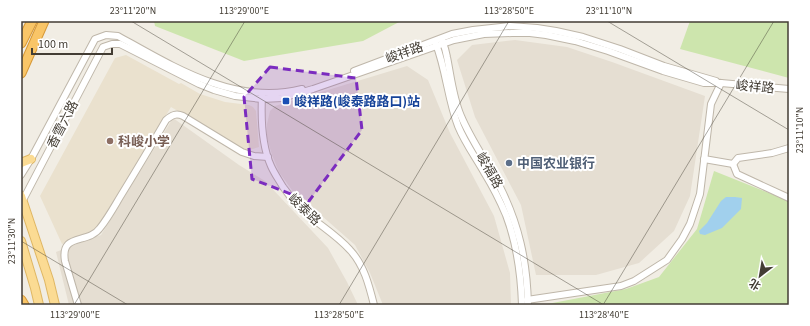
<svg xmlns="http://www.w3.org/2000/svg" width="810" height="326" viewBox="0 0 810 326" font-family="'Source Sans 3','Noto Sans SC',sans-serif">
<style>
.residential{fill:#e5ded2}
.education{fill:#eae1ce}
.green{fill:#cde5ad}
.water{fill:#a1d0ed}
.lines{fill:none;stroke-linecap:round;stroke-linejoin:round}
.minor-casing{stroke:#bfb7aa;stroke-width:8}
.major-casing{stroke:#dfb764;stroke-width:10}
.highway-casing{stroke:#d79937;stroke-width:11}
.minor{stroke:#fff;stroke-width:6}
.major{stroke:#fbdb93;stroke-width:8}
.highway{stroke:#f9c567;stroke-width:9}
.marked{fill:#7b2cbf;fill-opacity:0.2;stroke:#7b2cbf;stroke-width:3;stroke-dasharray:8 5;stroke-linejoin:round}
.ticks{fill:none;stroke:#433d34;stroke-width:1;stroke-opacity:0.45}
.transit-dot{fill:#1a4fb4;stroke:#fff;stroke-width:1.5}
.education-dot{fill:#8d6e63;stroke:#fff;stroke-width:1.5}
.service-dot{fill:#5c6f8a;stroke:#fff;stroke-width:1.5}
.labels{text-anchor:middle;stroke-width:4;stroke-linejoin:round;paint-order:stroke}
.street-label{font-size:13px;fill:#433d34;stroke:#fff}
.transit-label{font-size:13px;font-weight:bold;fill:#164399;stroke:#fff;text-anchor:start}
.education-label{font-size:13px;font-weight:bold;fill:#785e54;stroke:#fff;text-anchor:start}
.service-label{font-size:13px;font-weight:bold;fill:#4e5e75;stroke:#fff;text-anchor:start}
.neatline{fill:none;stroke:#433d34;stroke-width:1.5}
.ticks-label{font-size:10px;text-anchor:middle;fill:#433d34}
</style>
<rect width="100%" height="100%" fill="#f1ede4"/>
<g class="residential">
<path d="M515 40 567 47 612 62 705 96 690 196 674 231 639 263 596 275H536L521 205 475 117 457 60 472 45Z"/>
<path d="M407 66 428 80 450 133 494 216 510 273 511 305H383L370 273 355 245 322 216 294 193 279 172 272 155 267 138V124L270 111 275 106Z"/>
<path d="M173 118 239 165 265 181 328 248 347 282 358 305H69L56 252 101 235Z"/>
</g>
<path class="education" d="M126 55 179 84 181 83 200 94 225 102 249 105 253 107 256 111 259 147 246 151 171 107 101 224 94 231 62 244 40 196 115 58Z"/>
<g class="green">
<path d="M154 21H401L363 41 244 61 155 26Z"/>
<path d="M690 21H789V78L680 49Z"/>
<path d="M714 171 789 201V305H542L626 289 659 277 697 229Z"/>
</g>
<path class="water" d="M726 197H735L742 198 741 209 722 228 705 235 700 234 699 231 707 223 721 201Z"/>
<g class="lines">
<g class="minor-casing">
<g id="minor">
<path d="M442 40C444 45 446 51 447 57 451 77 453 98 461 116 471 140 487 162 499 185 519 224 527 261 528 305"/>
<path d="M436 44C446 70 448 100 458 126 465 143 476 158 485 174 493 187 500 201 506 215 517 244 521 274 522 305"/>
<path d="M354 71 452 34 473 30 510 26 537 28 556 31 583 37 620 49 664 66 716 81"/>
<path d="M262 96C261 117 262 146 271 166 274 173 279 180 283 187 288 193 292 200 298 206 314 222 335 233 350 250 364 265 369 285 374 305"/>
<path d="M704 159 733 164"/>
<path d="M733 164 737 174 789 198"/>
<path d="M733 164 738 158 772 153 789 148"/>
<path d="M21 175 31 159 95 39 106 35 118 36C174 67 235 106 302 89"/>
<path d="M21 201 23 200 103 47 112 44H120L199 84 214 90 235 96 262 99 282 98 313 89 454 40 484 34 512 33H530L546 35 575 41 608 51 663 71 704 83H721L789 89"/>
<path d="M527 300 621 286 634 281 667 260 682 239 690 224 700 194 711 104 721 83"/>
<path d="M78 305 65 261C60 232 88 245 100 228 108 218 114 207 120 197 136 171 151 146 166 120 172 115 176 113 183 116L242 152 254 156 268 157"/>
</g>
</g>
<g class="major-casing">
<g id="major">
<path d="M21 163 31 159"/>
<path d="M21 196 49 280 55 305"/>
<path d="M21 241 35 288 39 305"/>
</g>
</g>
<g class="highway-casing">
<g id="highway">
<path d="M21 43 32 21"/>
<path d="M21 73 44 21"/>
<path d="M21 300 24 305"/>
</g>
</g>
<use href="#minor" class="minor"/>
<use href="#major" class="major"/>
<use href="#highway" class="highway"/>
</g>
<path class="marked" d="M270 67 356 78 362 130 309 201 252 179 244 97Z"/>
<path class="ticks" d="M131 21 604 305M607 21 789 130M21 241 128 305M74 305 245 21M339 305 509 21M603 305 774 21"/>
<rect class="transit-dot" x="282" y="97" width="8" height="8" rx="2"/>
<circle class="education-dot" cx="110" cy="141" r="4"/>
<circle class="service-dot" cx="509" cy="163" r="4"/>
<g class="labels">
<g class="street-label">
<text transform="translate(404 52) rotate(-20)" y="5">峻祥路</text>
<text transform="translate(755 86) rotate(5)" y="5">峻祥路</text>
<text transform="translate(62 124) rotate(-63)" y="5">香雪六路</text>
<text transform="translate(490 170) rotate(60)" y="5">峻福路</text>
<text transform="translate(305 209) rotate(44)" y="5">峻泰路</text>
</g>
<g class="transit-label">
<text x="294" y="106">峻祥路(峻泰路路口)站</text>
</g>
<g class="education-label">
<text x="118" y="146">科峻小学</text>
</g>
<g class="service-label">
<text x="517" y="168">中国农业银行</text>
</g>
</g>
<rect width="810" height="326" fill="none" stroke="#ffffff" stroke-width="44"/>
<g transform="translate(760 276) rotate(211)" stroke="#ffffff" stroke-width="3" paint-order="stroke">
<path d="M0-3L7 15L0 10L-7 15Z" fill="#433d34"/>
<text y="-6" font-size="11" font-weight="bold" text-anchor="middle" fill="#433d34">北</text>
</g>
<path d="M32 48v6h80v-6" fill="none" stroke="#433d34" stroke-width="2"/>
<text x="38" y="48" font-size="12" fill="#433d34" stroke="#ffffff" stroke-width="3" paint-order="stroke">100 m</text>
<rect x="22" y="22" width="766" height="282" class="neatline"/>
<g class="ticks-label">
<text x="133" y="14">23°11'20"N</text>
<text x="244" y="14">113°29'00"E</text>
<text x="509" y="14">113°28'50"E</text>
<text x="609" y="14">23°11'10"N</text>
<text transform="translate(799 130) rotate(-90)" y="4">23°11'10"N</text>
<text transform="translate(11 241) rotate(-90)" y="4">23°11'30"N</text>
<text x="75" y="318">113°29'00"E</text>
<text x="339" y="318">113°28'50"E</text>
<text x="604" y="318">113°28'40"E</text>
</g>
</svg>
